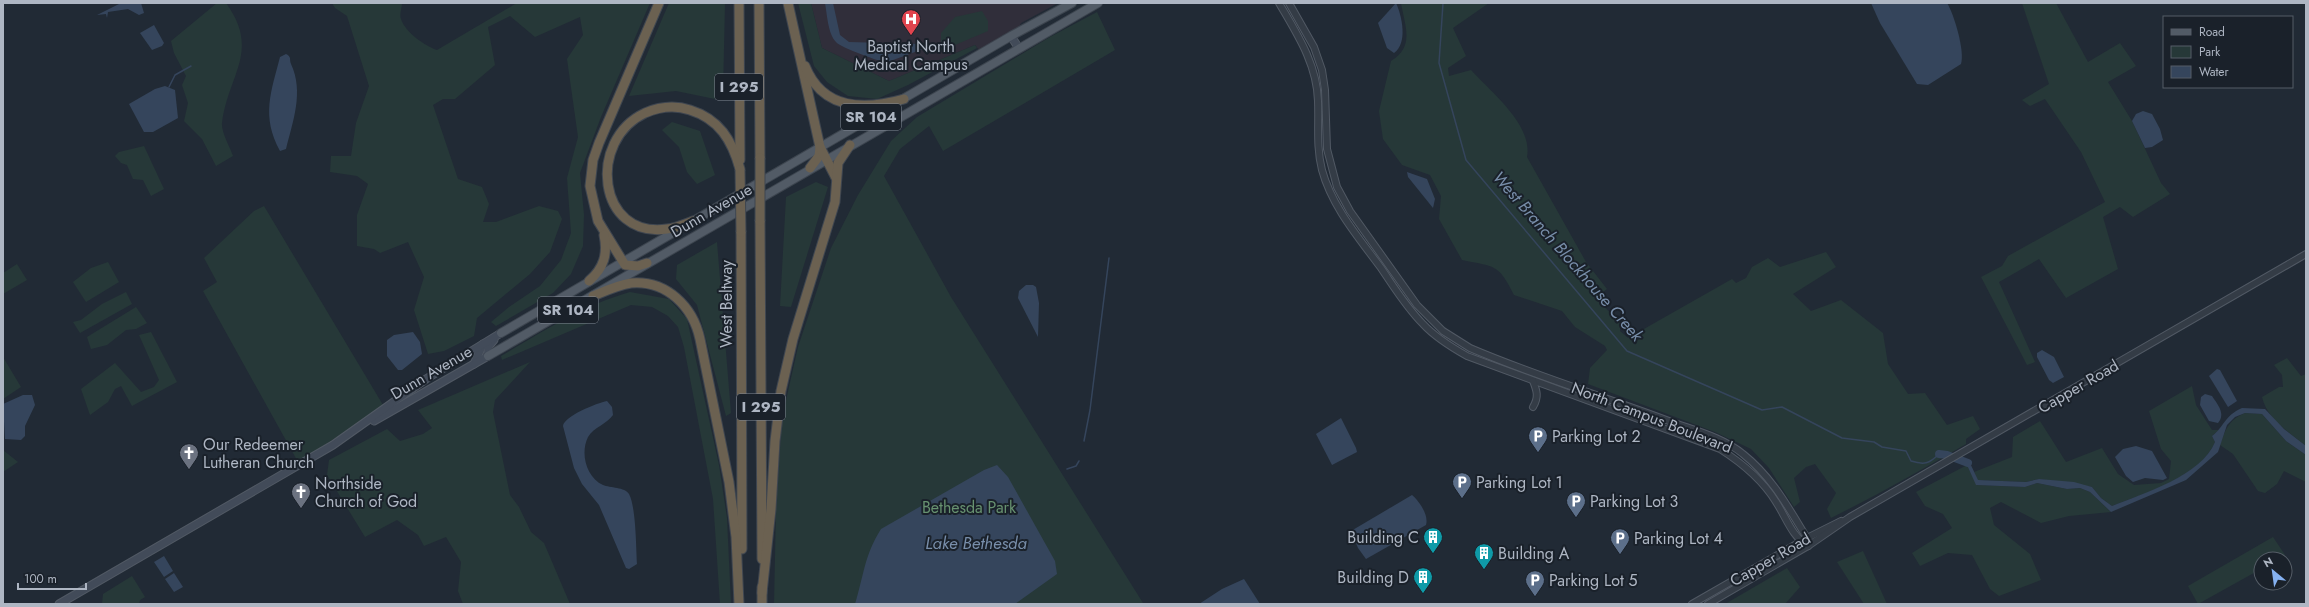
<svg xmlns="http://www.w3.org/2000/svg" width="2309" height="607" viewBox="0 0 2309 607" font-family="Jost,sans-serif">
<style>
.medical{fill:#302e3a}
.green{fill:#263838}
.water{fill:#35455c}
.lines{fill:none;stroke-linecap:round;stroke-linejoin:round}
.stream{stroke:#35455c;stroke-width:1.5}
.river{stroke:#35455c;stroke-width:8}
.tertiary-casing{stroke:#515964;stroke-width:8}
.secondary-casing{stroke:#515964;stroke-width:9}
.primary-casing{stroke:#3d454f;stroke-width:10}
.motorway-casing{stroke:#3f4650;stroke-width:11}
.tertiary{stroke:#343c46;stroke-width:6}
.secondary{stroke:#424b59;stroke-width:7}
.primary{stroke:#525b66;stroke-width:8}
.motorway{stroke:#6b6151;stroke-width:9}
.motorway-bridge-casing{stroke:#3f4650;stroke-width:11;stroke-linecap:butt}
.motorway-bridge{stroke:#6b6151;stroke-width:9}
.labels{text-anchor:middle;stroke-width:4;stroke-linejoin:round;paint-order:stroke}
.shield{fill:#1a212a;stroke:#828995;stroke-width:1}
.shield-label{font-size:15px;font-weight:bold;fill:#aeb6c3}
.poi-label{font-size:16px;fill:#aeb6c3;stroke:#1a212a;text-anchor:start}
.street-label{font-size:16px;fill:#aeb6c3;stroke:#1a212a}
.park-label{font-size:16px;fill:#679170;stroke:#1a212a}
.water-label{font-size:17px;font-style:italic;fill:#788eaa;stroke:#1a212a}
</style>
<rect width="100%" height="100%" fill="#212a35"/>
<path class="medical" d="M811 3H1058L1021 23 1019 27 979 50 975 45 889 81 822 48Z"/>
<g class="green">
<path d="M217 3H226C261 51 228 75 222 123 221 132 230 147 233 156L216 166 202 139 184 121 188 103 182 85 186 76 174 53 171 41Z"/>
<path d="M332 3H402C402 8 399 15 401 19 405 32 425 46 437 50L517 3H650L601 117 580 173 584 215 583 246 571 274 553 293 496 326 491 322 509 307 540 286 561 260 571 233 567 178 578 137 567 59 583 35 580 17 535 37 510 16 488 27 495 65 455 99H443L433 105 458 179 482 187 489 204 483 222H496L539 206 558 211 562 219 550 252 530 274 477 318 474 336 444 351 428 354 414 310 424 277 408 242 380 253 374 249 357 246V215L368 184 357 176 330 172 331 156H351L356 123 369 86 347 16 335 8Z"/>
<path d="M669 3H725L723 94 715 99 676 91 629 96Z"/>
<path d="M798 3H811L822 48 889 81 975 45 977 48 908 85 877 99 848 96 827 82 814 66Z"/>
<path d="M1401 3H1489L1453 28 1466 56 1448 68 1449 76 1471 70C1491 92 1533 125 1527 157L1586 262 1607 289 1596 298 1620 323V331L1628 338 1732 279 1736 283 1746 278 1752 267 1768 258 1780 267 1826 252 1836 267 1793 294 1811 311 1841 300 1883 333 1888 364 1908 394 1925 393 1947 425 1973 416 1980 429 1966 439V444C1922 470 1877 495 1831 518L1827 509 1836 493 1815 464 1806 467 1794 478 1800 502 1794 507 1769 468 1751 449 1715 432 1588 384 1590 368 1607 350 1605 346 1575 327 1562 311 1514 295C1498 263 1495 267 1462 260L1439 219 1441 196 1430 175 1402 165 1383 139 1379 111 1391 61C1415 46 1405 27 1401 3Z"/>
<path d="M2022 3H2056L2088 62 2120 43 2136 66 2108 82 2132 121 2161 183 2170 194 2133 217 2120 207 2103 217 2118 269 2066 298 2039 259 1999 282 2035 362 2027 365 1981 277 2002 266 2008 256 2105 202 2081 152 2045 99 2030 106 2022 100 2049 84Z"/>
<path d="M982 11 988 21V31L941 51V33L955 17Z"/>
<path d="M1097 12 1115 50 943 151 929 126 900 149 884 176 951 297 1143 603 774 604 776 509 782 418 798 347 831 248 858 195 891 141 917 117 1050 37Z"/>
<path d="M672 122 700 131 715 175 697 184 687 172 679 147 662 130Z"/>
<path d="M144 146 164 189 151 196 143 180 133 179 127 165 121 163 115 156 119 152Z"/>
<path d="M816 182 828 187 791 307 780 306 786 197Z"/>
<path d="M264 206 383 405 356 425 298 462 203 291 217 282 204 258 254 211Z"/>
<path d="M717 242 731 413 726 416 697 305 676 279 677 265Z"/>
<path d="M108 262 119 282 86 302 73 282 91 268Z"/>
<path d="M17 264 27 280 3 294V273Z"/>
<path d="M126 292 132 304 80 333 73 322 81 320 102 304Z"/>
<path d="M630 292 669 299 687 319 719 465 727 518 731 604H720L713 499 684 347 678 327 668 316 652 307 631 305 502 360 501 356C542 332 584 305 630 292Z"/>
<path d="M136 307 147 323 136 329 126 330 107 345 91 349 87 337Z"/>
<path d="M151 332 177 382 132 406 121 386 115 389 108 402 90 415 81 389 115 363 141 392 154 387 159 380 139 335Z"/>
<path d="M3 357 21 387 3 399Z"/>
<path d="M2287 358 2301 376 2306 374V446C2289 432 2267 419 2262 397L2279 387H2283L2282 375 2274 365Z"/>
<path d="M530 362 495 400 493 412 510 495 519 507 531 532 544 543 570 604H463L458 591 461 562 446 537 424 546 418 535 397 520 365 537 327 475 329 460 387 429 400 441 423 434 432 428 418 410Z"/>
<path d="M2192 386 2196 405 2212 430H2219L2212 436 2215 442C2201 477 2145 493 2112 506L2101 498 2092 487 2039 479 2026 482 1977 480 1974 472 2012 457 2013 437 2040 421 2066 462 2102 448 2118 474 2134 485 2161 483 2169 479 2171 461 2161 449 2149 411Z"/>
<path d="M2245 413 2262 414 2286 441 2306 455V482L2284 471 2277 484 2265 493 2258 491 2233 454 2220 445C2226 428 2229 420 2245 413Z"/>
<path d="M3 450 18 462 3 472Z"/>
<path d="M1967 465 1977 485 2025 487 2037 483 2067 489 2080 488 2090 492 2111 512 2069 516 2041 523 2001 502 1990 508 1994 525 2030 554 2041 580 1999 596 1990 589 1972 555 1948 553 1920 566 1912 553 1952 528 1943 514 1925 506 1916 492Z"/>
<path d="M2273 537 2285 555 2279 559H2261V569L2198 604 2188 586Z"/>
<path d="M1863 551 1887 604H1864L1837 562Z"/>
<path d="M1787 568 1800 587 1785 604H1725Z"/>
<path d="M132 576 145 597 140 600 139 604H102L103 594Z"/>
</g>
<g class="water">
<path d="M121 3H141L144 13 139 15 128 9 108 12 107 18 106 14 97 15Z"/>
<path d="M825 3H833L840 35 849 42 920 44 923 49 885 63C875 59 841 48 836 42 828 34 827 14 825 3Z"/>
<path d="M1396 3C1402 16 1408 43 1394 53L1387 48 1378 23Z"/>
<path d="M1871 3H1947C1954 14 1965 51 1961 64L1928 85 1917 84 1880 23Z"/>
<path d="M154 25 164 43 162 46 152 50 140 33Z"/>
<path d="M286 54C292 57 289 59 291 64 304 92 293 121 286 149L280 151C261 116 271 92 280 57Z"/>
<path d="M165 86 175 90 178 118 153 132H144L129 104 155 89Z"/>
<path d="M2143 111 2152 114 2160 129 2163 140 2152 147 2145 148 2132 121 2136 114Z"/>
<path d="M1407 172 1427 179 1435 199 1433 208 1408 177Z"/>
<path d="M1026 285H1033L1036 287 1039 303 1038 337 1018 298 1019 291Z"/>
<path d="M413 332 420 342 422 354 402 370H398L387 356V340L394 335Z"/>
<path d="M2042 350 2054 357 2064 377 2053 383 2049 380 2037 357V353Z"/>
<path d="M2217 369 2220 370 2237 401 2228 407 2209 376Z"/>
<path d="M2205 394 2212 396C2218 405 2226 414 2218 423L2209 421 2200 405 2201 397Z"/>
<path d="M23 395H32L35 405 25 426V436L21 440 5 439 3 404Z"/>
<path d="M607 401 612 407 613 415C607 424 594 427 588 437 580 453 586 477 603 485 610 488 625 487 629 494 636 507 636 547 637 564L629 569 626 568 599 505 582 484 574 468 563 426C564 416 597 403 607 401Z"/>
<path d="M2242 408 2265 409 2284 429 2306 446V455L2286 441 2262 414 2245 413 2235 417 2227 425 2218 452 2186 480 2111 512 2090 492 2080 488 2067 489 2037 483 2025 487 1976 485 1967 465 1958 459 1963 457 1969 461 1978 480 2026 482 2039 479 2074 482 2092 487 2101 498 2112 506C2144 493 2201 476 2215 442L2212 436C2225 426 2224 416 2242 408Z"/>
<path d="M1341 418 1356 448 1357 452 1332 465 1316 434Z"/>
<path d="M2136 446 2152 451 2167 478 2163 480 2145 478 2133 482 2126 476 2115 457 2123 449Z"/>
<path d="M997 465 1008 477 1055 561 1057 574 1015 604H855C864 575 864 556 881 529L984 470Z"/>
<path d="M1412 495C1419 501 1429 515 1426 525L1366 559 1358 548 1351 531Z"/>
<path d="M164 556 173 571 164 577 154 562Z"/>
<path d="M174 573 183 587 174 592 165 579Z"/>
<path d="M1244 579 1260 604H1199L1222 589Z"/>
</g>
<g class="lines">
<g class="stream">
<path d="M1443 3 1439 63 1466 160 1627 351 1762 410 1782 407 1842 438 1874 442 1882 447 1906 451 1911 461C1924 465 1929 464 1939 454"/>
<path d="M169 87 175 75 191 66"/>
<path d="M1084 441 1090 410 1109 258"/>
<path d="M1067 469 1076 466 1079 461"/>
</g>
<path class="river" d="M1939 454 1947 455 1968 463"/>
<g class="tertiary-casing">
<g id="tertiary">
<path d="M1279 3C1297 34 1317 64 1318 101 1319 124 1316 147 1322 170 1332 207 1359 238 1381 268 1394 287 1406 307 1423 324 1435 337 1451 347 1467 356L1720 449C1742 463 1762 479 1776 502 1786 517 1792 537 1808 546"/>
<path d="M1289 3 1314 47 1322 70 1325 90 1327 149 1337 187 1350 211 1417 305 1443 331 1470 348C1535 376 1603 396 1669 421 1693 430 1723 437 1743 454 1772 477 1788 507 1807 538L1808 546"/>
<path d="M1533 381C1537 391 1539 397 1533 407"/>
<path d="M1692 604 1807 538 1841 521"/>
<path d="M1708 604 1808 546 1850 517 2306 254"/>
</g>
</g>
<g class="secondary-casing">
<g id="secondary">
<path d="M1011 36 1018 47"/>
<path d="M474 364 483 344"/>
<path d="M374 421 488 356V347L494 340"/>
<path d="M59 604 333 445 426 379 501 333"/>
</g>
</g>
<g class="primary-casing">
<g id="primary">
<path d="M501 333 1011 36 1072 3"/>
<path d="M488 356 1098 3"/>
</g>
</g>
<g class="motorway-casing">
<g id="motorway">
<path d="M739 3 740 160"/>
<path d="M759 3 760 158"/>
<path d="M788 3 820 147 819 156 810 168"/>
<path d="M805 66C823 111 865 110 904 99"/>
<path d="M820 147 836 178"/>
<path d="M693 221C685 224 676 228 667 229 597 239 587 140 645 113 659 107 675 105 690 110 719 119 732 140 740 169"/>
<path d="M760 221 762 559"/>
<path d="M741 232 742 549"/>
<path d="M647 263 638 266 625 265 598 221 590 186 593 160 599 143 659 3"/>
<path d="M589 281C604 268 608 254 604 235"/>
<path d="M593 296C605 291 618 285 631 283 667 280 693 307 700 339L729 482 736 537 739 604"/>
<path d="M762 587V604"/>
<path d="M762 593 771 509 775 441 781 391 793 339 835 202 838 163 850 145"/>
</g>
</g>
<use href="#tertiary" class="tertiary"/>
<use href="#secondary" class="secondary"/>
<use href="#primary" class="primary"/>
<use href="#motorway" class="motorway"/>
<g class="motorway-bridge-casing">
<g id="motorway-bridge">
<path d="M760 158V221"/>
<path d="M740 170 741 232"/>
</g>
</g>
<use href="#motorway-bridge" class="motorway-bridge"/>
</g>
<defs>
<g id="hospital-pin" transform="scale(1)"><path d="M0 17L-7.5 6A9.5 9.5 0 1 1 7.5 6Z" fill="#e0444e" stroke="#1a212a"/><path d="M-5-5h3v3.5h4V-5h3V5h-3V1.5h-4V5h-3Z" fill="#fff"/></g>
<g id="parking-pin" transform="scale(1)"><path d="M0 17L-7.5 6A9.5 9.5 0 1 1 7.5 6Z" fill="#5c6f8a" stroke="#1a212a"/><path d="M-3.5-5.5H1a3.5 3.5 0 0 1 0 7H-1V5.5H-3.5ZM-1-3.4V-.6H.8a1.4 1.4 0 0 0 0-2.8Z" fill="#fff"/></g>
<g id="church-pin" transform="scale(1)"><path d="M0 17L-7.5 6A9.5 9.5 0 1 1 7.5 6Z" fill="#6b7280" stroke="#1a212a"/><path d="M-1.2-6h2.4v3.5h3.3v2.4h-3.3V6h-2.4V-.1h-3.3v-2.4h3.3Z" fill="#fff"/></g>
<g id="building-pin" transform="scale(1)"><path d="M0 17L-7.5 6A9.5 9.5 0 1 1 7.5 6Z" fill="#0f9aa8" stroke="#1a212a"/><path d="M-4-6H4V6H1V3H-1V6H-4ZM-2.5-4.3h1.7v1.8h-1.7ZM.8-4.3h1.7v1.8H.8ZM-2.5-1h1.7V.8h-1.7ZM.8-1h1.7V.8H.8Z" fill="#fff"/></g>
</defs>
<g fill-rule="evenodd">
<use href="#hospital-pin" x="911" y="19"/>
<use href="#parking-pin" x="1538" y="436"/>
<use href="#church-pin" x="189" y="453"/>
<use href="#parking-pin" x="1462" y="482"/>
<use href="#church-pin" x="301" y="492"/>
<use href="#parking-pin" x="1576" y="501"/>
<use href="#building-pin" x="1433" y="537"/>
<use href="#parking-pin" x="1620" y="538"/>
<use href="#building-pin" x="1484" y="553"/>
<use href="#building-pin" x="1423" y="577"/>
<use href="#parking-pin" x="1535" y="580"/>
</g>
<g class="labels">
<g class="shield">
<rect x="715" y="74" width="48" height="26" rx="3"/>
<rect x="841" y="104" width="60" height="26" rx="3"/>
<rect x="538" y="297" width="60" height="26" rx="3"/>
<rect x="737" y="394" width="48" height="26" rx="3"/>
</g>
<g class="shield-label">
<text x="739" y="92">I 295</text>
<text x="871" y="122">SR 104</text>
<text x="568" y="315">SR 104</text>
<text x="761" y="412">I 295</text>
</g>
<g class="poi-label">
<text x="911" y="52" text-anchor="middle">Baptist North<tspan x="911" dy="18">Medical Campus</tspan></text>
<text x="1552" y="442">Parking Lot 2</text>
<text x="203" y="450">Our Redeemer<tspan x="203" dy="18">Lutheran Church</tspan></text>
<text x="1476" y="488">Parking Lot 1</text>
<text x="315" y="489">Northside<tspan x="315" dy="18">Church of God</tspan></text>
<text x="1590" y="507">Parking Lot 3</text>
<text x="1419" y="543" text-anchor="end">Building C</text>
<text x="1634" y="544">Parking Lot 4</text>
<text x="1498" y="559">Building A</text>
<text x="1409" y="583" text-anchor="end">Building D</text>
<text x="1549" y="586">Parking Lot 5</text>
</g>
<g class="street-label">
<text transform="translate(711 210) rotate(-30)" y="6">Dunn Avenue</text>
<text transform="translate(726 304) rotate(-90)" y="6">West Beltway</text>
<text transform="translate(431 372) rotate(-30)" y="6">Dunn Avenue</text>
<text transform="translate(2078 386) rotate(-30)" y="6">Capper Road</text>
<text transform="translate(1652 417) rotate(21)" y="6">North Campus Boulevard</text>
<text transform="translate(1770 559) rotate(-30)" y="6">Capper Road</text>
</g>
<g class="park-label">
<text x="969" y="513">Bethesda Park</text>
</g>
<g class="water-label">
<text transform="translate(1568 256) rotate(49)" y="6">West Branch Blockhouse Creek</text>
<text x="976" y="549">Lake Bethesda</text>
</g>
</g>
<rect width="2309" height="607" fill="none" stroke="#aeb6c3" stroke-width="8"/>
<rect x="2163" y="16" width="130" height="72" fill="#1a212a" stroke="#555d67"/>
<rect x="2171" y="29" width="20" height="6" fill="#525b66" stroke="#555d67"/>
<text x="2199" y="36" font-size="12" fill="#aeb6c3">Road</text>
<rect x="2171" y="46" width="20" height="12" fill="#263838" stroke="#555d67"/>
<text x="2199" y="56" font-size="12" fill="#aeb6c3">Park</text>
<rect x="2171" y="66" width="20" height="12" fill="#35455c" stroke="#555d67"/>
<text x="2199" y="76" font-size="12" fill="#aeb6c3">Water</text>
<g transform="translate(2273 571) rotate(331)"><circle r="19" fill="#1a212a" stroke="#555d67"/>
<path d="M0-3L7 15L0 10L-7 15Z" fill="#85b1f1"/>
<text y="-6" font-size="11" font-weight="bold" text-anchor="middle" fill="#aeb6c3">N</text>
</g>
<path d="M18 583v6h68v-6" fill="none" stroke="#aeb6c3" stroke-width="2"/>
<text x="24" y="583" font-size="12" fill="#aeb6c3" stroke="#1a212a" stroke-width="3" paint-order="stroke">100 m</text>
</svg>
